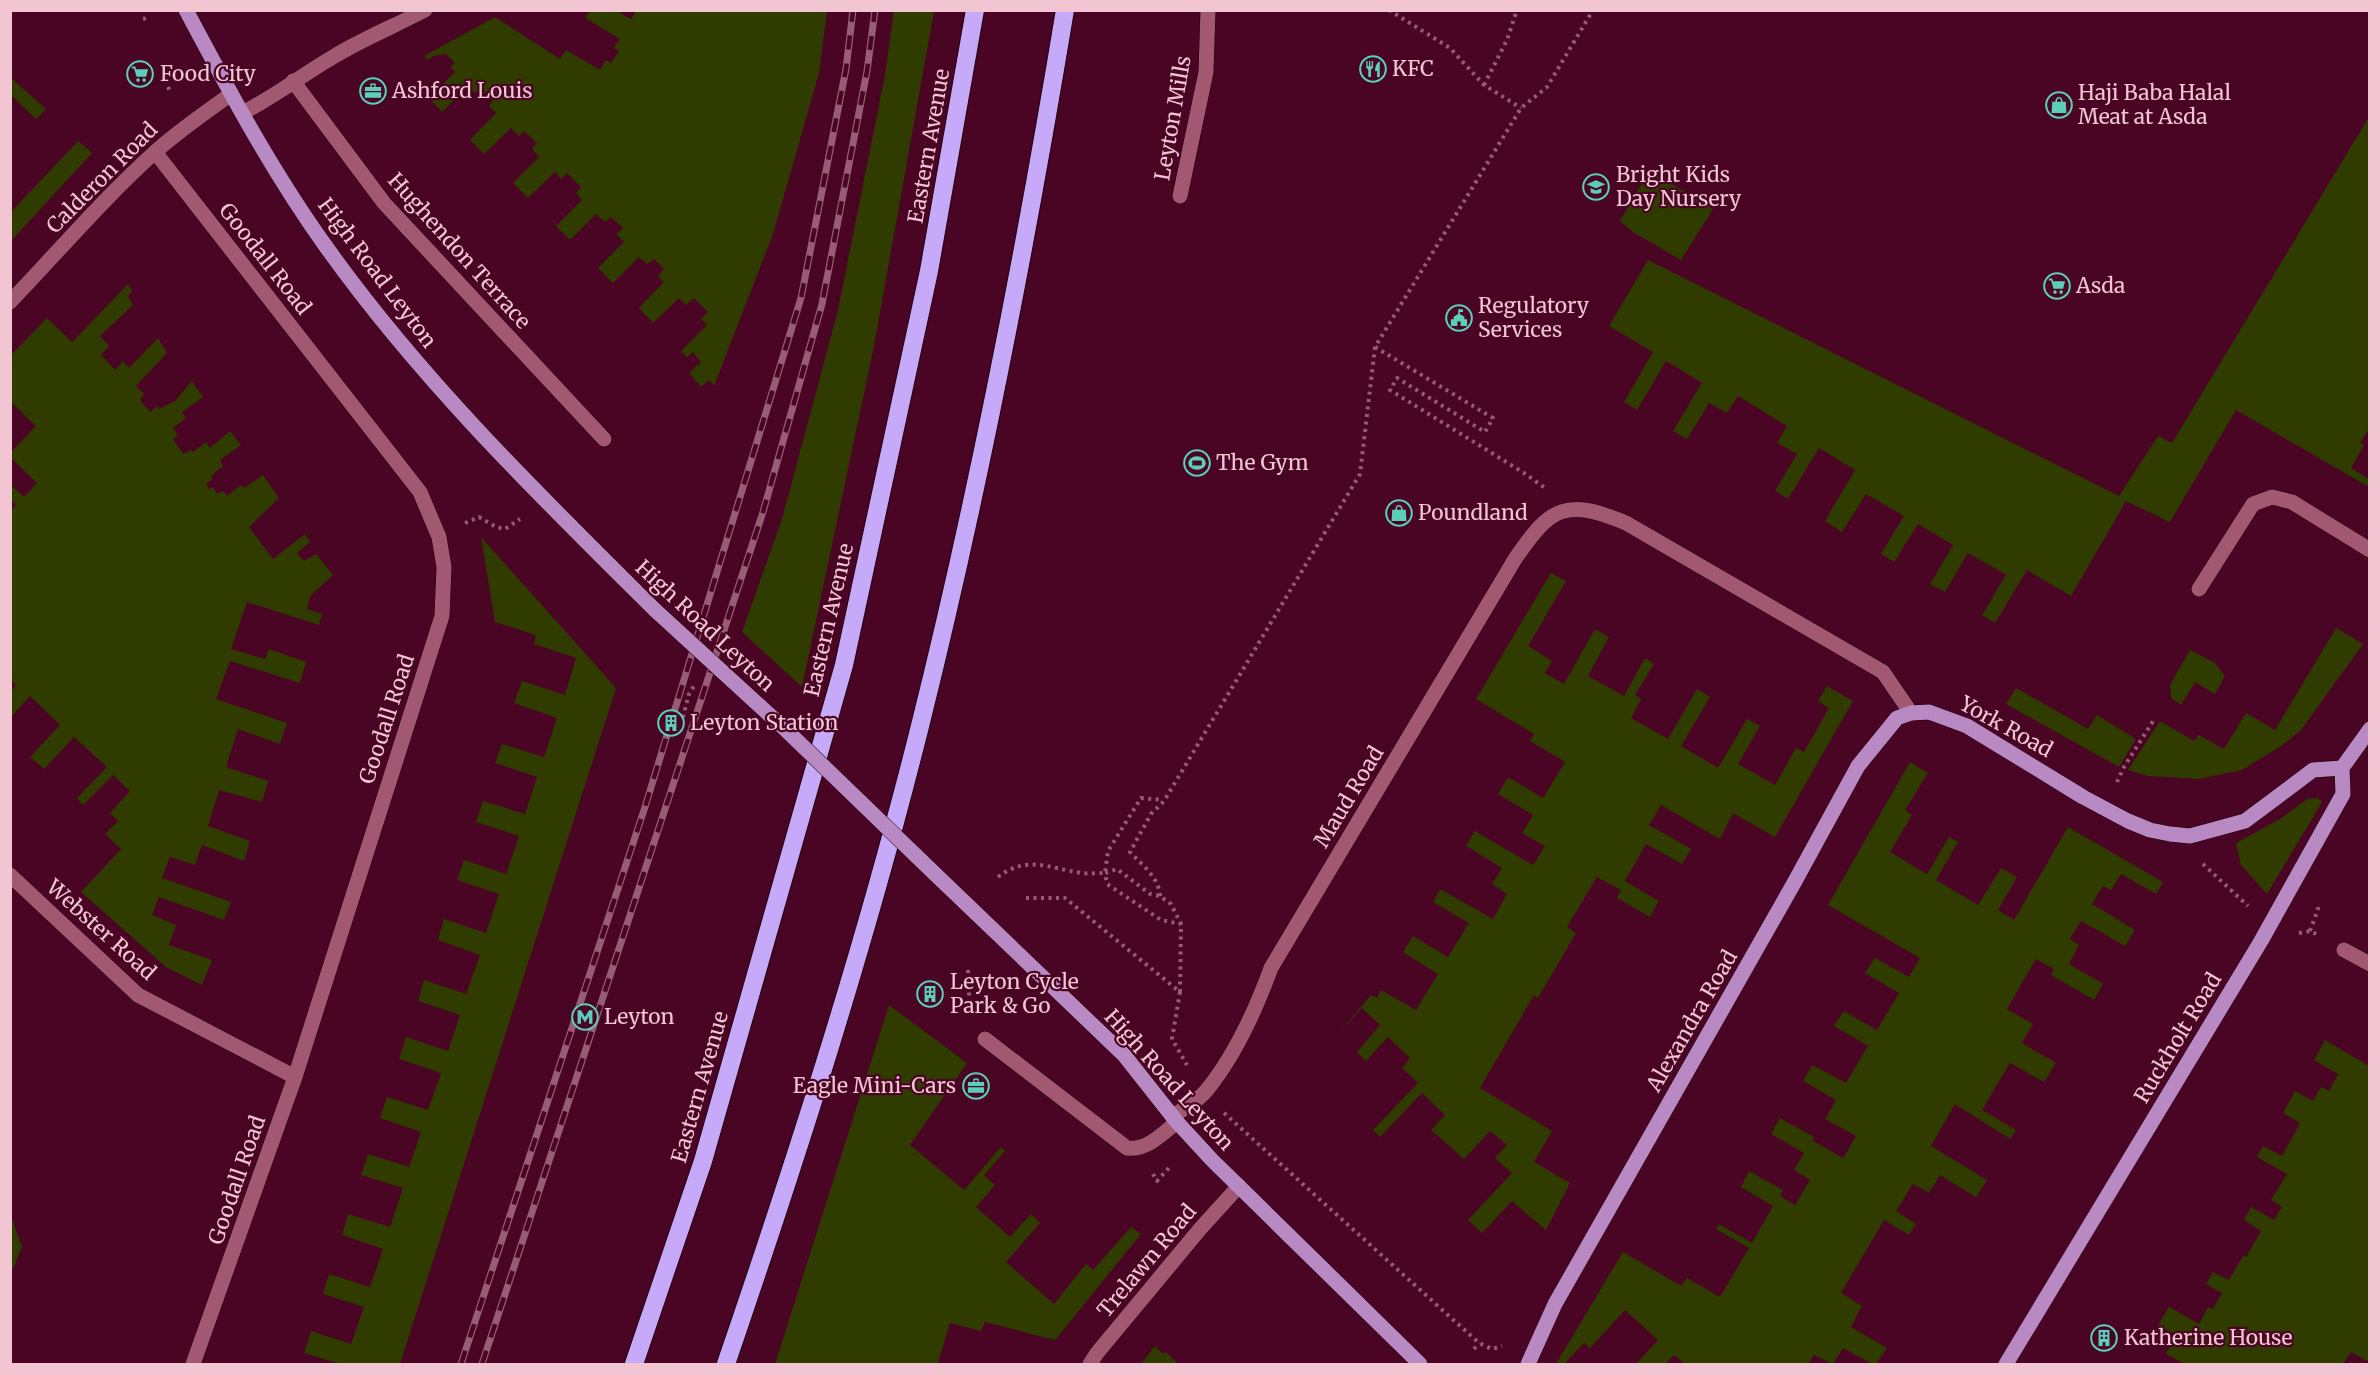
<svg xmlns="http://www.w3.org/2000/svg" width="2380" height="1375" viewBox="0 0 2380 1375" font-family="Merriweather,serif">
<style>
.green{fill:#303b00}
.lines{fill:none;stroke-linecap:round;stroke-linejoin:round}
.minor-casing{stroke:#22020e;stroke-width:16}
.major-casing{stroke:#22020e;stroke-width:16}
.highway-casing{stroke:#22020e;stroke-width:20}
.path{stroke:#955c73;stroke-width:4;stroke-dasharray:3 4.5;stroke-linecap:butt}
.minor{stroke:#a35871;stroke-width:15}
.major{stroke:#b889c3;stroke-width:15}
.highway{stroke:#c6aaf9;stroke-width:18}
.rail-casing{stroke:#975d74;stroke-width:7}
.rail{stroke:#4a0424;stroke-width:4.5;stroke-dasharray:14;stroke-linecap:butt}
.major-bridge-casing{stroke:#22020e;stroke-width:16;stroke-linecap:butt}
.major-bridge{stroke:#b889c3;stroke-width:15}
.labels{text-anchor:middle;stroke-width:4.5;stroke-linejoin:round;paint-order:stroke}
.poi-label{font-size:21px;fill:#f1c6d2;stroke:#4a0424;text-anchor:start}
.street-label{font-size:21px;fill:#f1c6d2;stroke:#4a0424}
</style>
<rect width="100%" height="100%" fill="#4a0424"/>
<g class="green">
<path d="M637 10 827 11 819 73 773 234 714 386 709 380 701 387 689 373 701 362 693 352 687 357 681 351 707 325 701 319 708 312 694 298 686 305 679 298 653 323 639 308 664 282 658 276 664 269 654 259 647 264 639 257 613 283 598 268 624 242 616 234 623 228 611 217 605 222 596 214 570 240 556 226 582 200 576 193 581 187 567 173 561 179 555 172 528 198 513 183 539 157 532 149 537 143 524 131 519 136 511 128 484 154 470 140 496 113 489 106 493 101 481 89 475 93 468 86 442 112 429 98 455 72 450 67 455 63 446 54 433 56 428 60 424 56 495 17 560 59 566 50 600 70 606 60 611 63 619 51 614 48 620 39 585 18 590 11H617L631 19Z"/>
<path d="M894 10 934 11 874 346 802 687 742 632 782 519 838 310 885 75Z"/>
<path d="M10 77 46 109 36 119 11 95Z"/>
<path d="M2369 117V429L2360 443 2364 445 2351 468 2369 479V487L2236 410 2170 522 2126 501 2071 596 2027 570 1995 623 1982 615 2006 575 1968 553 1945 592 1930 584 1953 545 1918 524 1894 562 1881 554 1904 516 1866 494 1842 532 1825 521 1855 470 1819 448 1788 499 1775 491 1797 454 1777 443 1787 426 1738 396 1727 413 1709 403 1687 439 1673 431 1702 383 1666 361 1637 410 1624 402 1653 352 1609 326 1648 260 2119 496 2158 436 2172 443Z"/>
<path d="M78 141 92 153 11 241V212Z"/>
<path d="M1652 172 1713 209 1681 260 1633 232 1620 221 1641 185Z"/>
<path d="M128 284 132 291 128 296 133 305 100 336 109 346 101 355 115 370 123 361 129 368 158 338 167 353 136 386 144 394 140 400 150 412 157 406 159 409 175 401 192 381 203 397 182 412 186 418 173 428 178 435 173 439 183 454 191 450 193 452 206 442 210 448 230 431 241 445 220 460 223 466 211 476 213 479 206 484 209 489 213 487 217 494 223 491 227 496 241 485 244 488 263 475 279 498 249 527 273 559 305 534 310 542 297 553 304 561 316 554 333 575 310 596 307 609 322 614 319 625 247 602 231 649 265 659 269 649 306 662 300 683 230 661 216 699 287 723 280 744 238 729 226 767 268 781 262 802 219 790 208 826 250 841 244 861 202 845 195 865 170 857 162 878 231 902 224 920 159 897 152 915 176 925 169 945 212 960 202 985 166 967 81 892 121 849 105 834 118 821 110 813 130 791 113 775 83 805 77 798 107 767 74 737 44 769 30 757 60 725 30 696 11 717V691L16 685 10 679V511L16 505 11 500V485L24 497 37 483 11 458V452L36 426 11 402V355L47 318 72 342Z"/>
<path d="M481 537 616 688 400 1364H341L304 1353 311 1331 351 1344 364 1307 323 1294 329 1274 370 1287 383 1249 342 1235 348 1214 390 1227 403 1188 361 1175 368 1154 409 1167 421 1132 380 1118 387 1097 428 1110 441 1073 399 1059 406 1037 448 1051 460 1015 418 1001 424 980 466 994 480 955 438 940 444 919 486 933 499 894 457 880 464 860 506 874 519 836 476 822 483 801 525 814 537 777 495 763 502 744 544 757 557 718 514 703 522 681 565 695 576 658 534 644 536 635 495 622Z"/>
<path d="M1551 573 1566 581 1528 646 1552 661 1545 673 1564 684 1595 629 1609 637 1588 676 1624 696 1645 658 1654 664 1635 695 1641 699 1631 718 1668 739 1697 689 1710 697 1681 746 1718 768 1747 719 1760 726 1738 764 1775 785 1796 748 1804 752 1829 708 1818 701 1827 686 1853 701 1775 837 1733 813 1720 839 1661 805 1649 825 1691 849 1682 864 1646 844 1625 881 1659 901 1650 917 1617 898 1621 890 1597 877 1567 927 1576 933 1538 998 1534 995 1480 1088 1552 1131 1534 1162 1570 1183 1546 1230 1512 1201 1482 1233 1468 1220 1512 1173 1495 1158 1507 1145 1490 1131 1464 1159 1431 1130 1445 1115 1422 1093 1380 1137 1373 1130 1418 1083 1402 1068 1410 1058 1388 1037 1366 1061 1357 1052 1380 1025 1362 1008 1338 1034 1371 995 1377 998 1381 990 1416 1010 1438 974 1403 952 1413 936 1448 957 1469 923 1433 902 1440 889 1493 919 1507 894 1492 884 1502 868 1466 846 1475 831 1533 865 1545 846 1522 833 1533 815 1498 794 1508 777 1543 798 1565 762 1530 741 1534 734 1476 699Z"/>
<path d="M2336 628 2363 644 2301 730 2281 746 2242 770 2199 779 2148 776 2128 770 2160 721 2194 741 2199 735 2224 749 2246 713 2275 730Z"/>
<path d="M2190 650 2215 663 2225 676 2215 694 2195 682 2181 705 2171 698 2170 685Z"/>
<path d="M2016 688 2088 729 2097 715 2136 739 2119 767 2006 704Z"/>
<path d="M1910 762 1928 773 1905 810 1912 815 1890 852 1927 874 1949 837 1958 842 1936 880 1978 905 2001 868 2017 877 1998 910 2014 920 2068 827 2163 882 2156 894 2121 874 2111 890 2103 886 2092 904 2135 930 2125 946 2081 921 2070 939 2079 945 2069 964 2103 984 2094 1000 2051 975 2054 969 2036 959 2007 1009 2033 1024 2022 1043 2056 1063 2044 1082 2010 1063 1982 1110 2016 1130 2010 1139 1955 1104 1931 1146 1987 1180 1976 1197 1940 1175 1929 1193 1913 1184 1896 1211 1916 1224 1909 1235 1884 1220 1841 1293 1862 1306 1851 1327 1887 1348 1876 1364H1872L1843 1348 1833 1364 1814 1355 1808 1364H1685L1674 1355 1665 1364H1636L1658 1340 1625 1310 1590 1348 1584 1343 1564 1364H1556L1623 1252 1681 1286 1687 1278 1720 1297 1749 1248 1716 1229 1719 1224 1752 1243 1773 1206 1741 1187 1749 1171 1783 1190 1780 1196 1795 1205 1810 1180 1794 1170 1804 1153 1771 1134 1780 1118 1814 1137 1813 1141 1843 1158 1856 1136 1825 1119 1836 1100 1803 1081 1812 1065 1846 1083 1868 1046 1834 1026 1844 1011 1877 1030 1899 993 1865 973 1875 958 1909 977 1920 958 1828 905Z"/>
<path d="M2318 798 2322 802 2267 894 2241 865 2236 843 2280 819 2307 799Z"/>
<path d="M889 1005 967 1063 910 1145 964 1190 1001 1147 1005 1151 984 1175 995 1185 976 1207 1010 1237 1031 1214 1040 1223 1006 1262 1054 1304 1086 1264 1093 1270 1131 1227 1141 1234 1055 1340 985 1322 981 1331 950 1323 938 1363 941 1364H775Z"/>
<path d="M2325 1040 2369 1066V1362L2351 1352 2343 1364H2185L2166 1354 2176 1335 2158 1325 2169 1307 2199 1324 2208 1307 2213 1309 2222 1293 2206 1284 2213 1272 2229 1280 2243 1256 2246 1257 2261 1231 2244 1220 2251 1207 2274 1220 2282 1207 2271 1200 2287 1174 2257 1157 2263 1146 2282 1156 2300 1123 2283 1113 2295 1091 2313 1101 2321 1087 2329 1091 2338 1074 2314 1060Z"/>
<path d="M10 1214 22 1247 11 1273H10Z"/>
<path d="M1155 1346 1163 1354 1166 1352 1178 1364H1141Z"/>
</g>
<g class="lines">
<g class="minor-casing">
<g id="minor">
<path d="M293 81 384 203 604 439"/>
<path d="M242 113C274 97 302 75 333 57 362 39 395 26 425 10"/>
<path d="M155 152 420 492 439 537 444 567 442 616 295 1077 193 1364"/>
<path d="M1180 196 1206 72 1208 10"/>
<path d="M10 302C58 252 103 199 154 153 178 131 205 113 231 94"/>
<path d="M2199 589 2253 504 2272 497 2292 502 2370 550"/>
<path d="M10 875 138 995 295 1077"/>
<path d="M2344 950 2370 964"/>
<path d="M985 1039 1127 1148C1147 1151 1163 1133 1177 1122"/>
<path d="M1173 1116C1183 1109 1198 1101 1206 1091 1234 1057 1256 1009 1271 968L1515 559C1551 506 1566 498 1626 523L1883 672 1911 713"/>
<path d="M1090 1364 1097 1353 1200 1229 1239 1186"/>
</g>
</g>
<g class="major-casing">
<g id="major">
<path d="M186 10C229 91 273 173 327 248 422 381 540 496 655 610"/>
<path d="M934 873 1124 1055 1177 1122 1212 1160 1420 1364"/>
<path d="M1528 1364 1555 1304 1794 883 1858 766 1897 718 1911 713 1929 712 1967 726 2083 797 2128 821 2150 830 2170 834 2190 836 2245 821 2313 770 2342 768"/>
<path d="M2006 1364 2261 941 2343 794 2342 768 2370 729"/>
</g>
</g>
<g class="highway-casing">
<g id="highway">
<path d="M634 1364 703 1161 844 665 929 271 975 10"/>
<path d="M726 1364C798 1154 866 942 920 726 979 490 1025 251 1065 10"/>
</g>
</g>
<g class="path">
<path d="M1389 10 1450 48 1484 85 1521 108"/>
<path d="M143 19 149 17"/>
<path d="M1484 85 1507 40 1517 10"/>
<path d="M168 87 171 93"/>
<path d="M1375 347 1493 418 1485 432 1397 378 1390 390 1524 473 1545 488"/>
<path d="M465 523 479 517 496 527 505 529 520 519"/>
<path d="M679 732 689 694 694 686"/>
<path d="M2117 782 2124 767 2155 718"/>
<path d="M2203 864 2248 906"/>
<path d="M998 877C1027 855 1049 868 1081 873 1089 874 1097 873 1105 873L1108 851 1141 798 1163 800"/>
<path d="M1160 896C1159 877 1142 865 1130 852L1151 814 1164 801 1360 474 1375 347 1521 108 1547 87 1593 10"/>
<path d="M1026 898H1065L1180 992 1172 1039 1187 1065"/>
<path d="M2310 931 2318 909 2316 903"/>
<path d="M2299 933 2310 931 2320 936"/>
<path d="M968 970 970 1014"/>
<path d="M1180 992 1181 924 1171 904 1160 896 1150 894 1117 869 1105 873 1107 884 1161 920 1181 924"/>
<path d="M1224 1113 1479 1343 1492 1349 1502 1346"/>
<path d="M1153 1174 1157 1181 1169 1168"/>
<path d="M1474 1349 1479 1343"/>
</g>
<use href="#minor" class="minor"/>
<use href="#major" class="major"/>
<use href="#highway" class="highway"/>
<g class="rail-casing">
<g id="rail">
<path d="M461 1364 645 807 801 298 846 69 853 10"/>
<path d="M482 1364 763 512 822 304 867 71 875 10"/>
</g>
</g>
<use href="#rail" class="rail"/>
<g class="major-bridge-casing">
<path id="major-bridge" d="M655 610 786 730 934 873"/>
</g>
<use href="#major-bridge" class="major-bridge"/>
</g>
<defs>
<g id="restaurant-ring" transform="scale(1.35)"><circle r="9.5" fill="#4a0424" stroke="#5cceba" stroke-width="1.5"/><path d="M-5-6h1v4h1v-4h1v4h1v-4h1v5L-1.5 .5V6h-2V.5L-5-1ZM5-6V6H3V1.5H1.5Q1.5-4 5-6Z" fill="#5cceba"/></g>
<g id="supermarket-ring" transform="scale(1.35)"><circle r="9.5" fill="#4a0424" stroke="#5cceba" stroke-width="1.5"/><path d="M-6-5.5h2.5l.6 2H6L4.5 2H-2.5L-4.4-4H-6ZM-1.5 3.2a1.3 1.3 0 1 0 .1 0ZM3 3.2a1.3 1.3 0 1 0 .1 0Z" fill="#5cceba"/></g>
<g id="office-ring" transform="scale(1.35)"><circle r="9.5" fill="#4a0424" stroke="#5cceba" stroke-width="1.5"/><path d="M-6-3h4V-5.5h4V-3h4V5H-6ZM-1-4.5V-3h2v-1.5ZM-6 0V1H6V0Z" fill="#5cceba"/></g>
<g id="shop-ring" transform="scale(1.35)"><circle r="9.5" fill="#4a0424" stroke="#5cceba" stroke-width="1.5"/><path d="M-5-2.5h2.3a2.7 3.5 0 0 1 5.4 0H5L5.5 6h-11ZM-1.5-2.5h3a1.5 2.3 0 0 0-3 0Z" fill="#5cceba"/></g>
<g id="school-ring" transform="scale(1.35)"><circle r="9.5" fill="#4a0424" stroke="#5cceba" stroke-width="1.5"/><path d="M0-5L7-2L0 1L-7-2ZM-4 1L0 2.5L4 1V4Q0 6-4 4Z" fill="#5cceba"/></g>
<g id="civic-ring" transform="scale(1.35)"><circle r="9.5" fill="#4a0424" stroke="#5cceba" stroke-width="1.5"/><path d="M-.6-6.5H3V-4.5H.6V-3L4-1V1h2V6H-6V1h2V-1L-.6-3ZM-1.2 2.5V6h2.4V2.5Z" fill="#5cceba"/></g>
<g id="stadium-ring" transform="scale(1.35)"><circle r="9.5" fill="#4a0424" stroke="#5cceba" stroke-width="1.5"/><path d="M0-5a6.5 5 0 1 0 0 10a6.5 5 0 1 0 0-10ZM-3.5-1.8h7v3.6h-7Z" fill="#5cceba"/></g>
<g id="building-ring" transform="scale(1.35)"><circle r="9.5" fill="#4a0424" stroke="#5cceba" stroke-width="1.5"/><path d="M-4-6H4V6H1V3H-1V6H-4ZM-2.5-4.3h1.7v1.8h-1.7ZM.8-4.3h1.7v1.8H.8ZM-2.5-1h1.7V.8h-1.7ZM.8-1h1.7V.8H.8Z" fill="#5cceba"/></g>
<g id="metro-ring" transform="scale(1.35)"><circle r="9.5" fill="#4a0424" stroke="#5cceba" stroke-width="1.5"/><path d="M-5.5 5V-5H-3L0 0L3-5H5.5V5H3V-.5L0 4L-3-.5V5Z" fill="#5cceba"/></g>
</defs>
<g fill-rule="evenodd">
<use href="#restaurant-ring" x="1373" y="69"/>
<use href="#supermarket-ring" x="140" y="74"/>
<use href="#office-ring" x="373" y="91"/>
<use href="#shop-ring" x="2059" y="105"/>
<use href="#school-ring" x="1596" y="187"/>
<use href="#supermarket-ring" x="2057" y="286"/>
<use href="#civic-ring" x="1459" y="318"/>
<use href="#stadium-ring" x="1197" y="463"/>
<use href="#shop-ring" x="1399" y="513"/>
<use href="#building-ring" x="671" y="723"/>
<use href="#building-ring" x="930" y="994"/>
<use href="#metro-ring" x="585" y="1017"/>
<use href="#office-ring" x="976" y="1086"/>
<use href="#building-ring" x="2104" y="1338"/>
</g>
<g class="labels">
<g class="poi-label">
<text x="1392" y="76">KFC</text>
<text x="160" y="81">Food City</text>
<text x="392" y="98">Ashford Louis</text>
<text x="2078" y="100">Haji Baba Halal<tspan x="2078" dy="24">Meat at Asda</tspan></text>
<text x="1616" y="182">Bright Kids<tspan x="1616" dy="24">Day Nursery</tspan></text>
<text x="2076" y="293">Asda</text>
<text x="1478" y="313">Regulatory<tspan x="1478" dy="24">Services</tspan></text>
<text x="1216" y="470">The Gym</text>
<text x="1418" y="520">Poundland</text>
<text x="690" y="730">Leyton Station</text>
<text x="950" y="989">Leyton Cycle<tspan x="950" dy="24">Park &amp; Go</tspan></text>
<text x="604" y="1024">Leyton</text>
<text x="956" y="1093" text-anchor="end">Eagle Mini-Cars</text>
<text x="2124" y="1345">Katherine House</text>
</g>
<g class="street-label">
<text transform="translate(1173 118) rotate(-80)" y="7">Leyton Mills</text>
<text transform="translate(929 146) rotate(-80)" y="7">Eastern Avenue</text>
<text transform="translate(102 178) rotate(-45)" y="7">Calderon Road</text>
<text transform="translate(459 251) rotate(48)" y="7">Hughendon Terrace</text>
<text transform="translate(265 259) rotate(52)" y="7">Goodall Road</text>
<text transform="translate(377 273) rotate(53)" y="7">High Road Leyton</text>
<text transform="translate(829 620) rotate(-77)" y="7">Eastern Avenue</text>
<text transform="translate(705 626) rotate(43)" y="7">High Road Leyton</text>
<text transform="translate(387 719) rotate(-72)" y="7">Goodall Road</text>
<text transform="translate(2006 727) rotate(29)" y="7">York Road</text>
<text transform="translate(1349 797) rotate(-59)" y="7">Maud Road</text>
<text transform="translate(101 930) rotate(42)" y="7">Webster Road</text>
<text transform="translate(1692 1021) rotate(-60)" y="7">Alexandra Road</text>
<text transform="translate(2178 1038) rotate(-59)" y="7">Ruckholt Road</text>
<text transform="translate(1169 1080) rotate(48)" y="7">High Road Leyton</text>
<text transform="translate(700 1087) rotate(-74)" y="7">Eastern Avenue</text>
<text transform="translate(237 1180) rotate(-71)" y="7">Goodall Road</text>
<text transform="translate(1147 1261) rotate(-50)" y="7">Trelawn Road</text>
</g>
</g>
<rect width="2380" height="1375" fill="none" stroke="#f1c6d2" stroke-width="24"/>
</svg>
